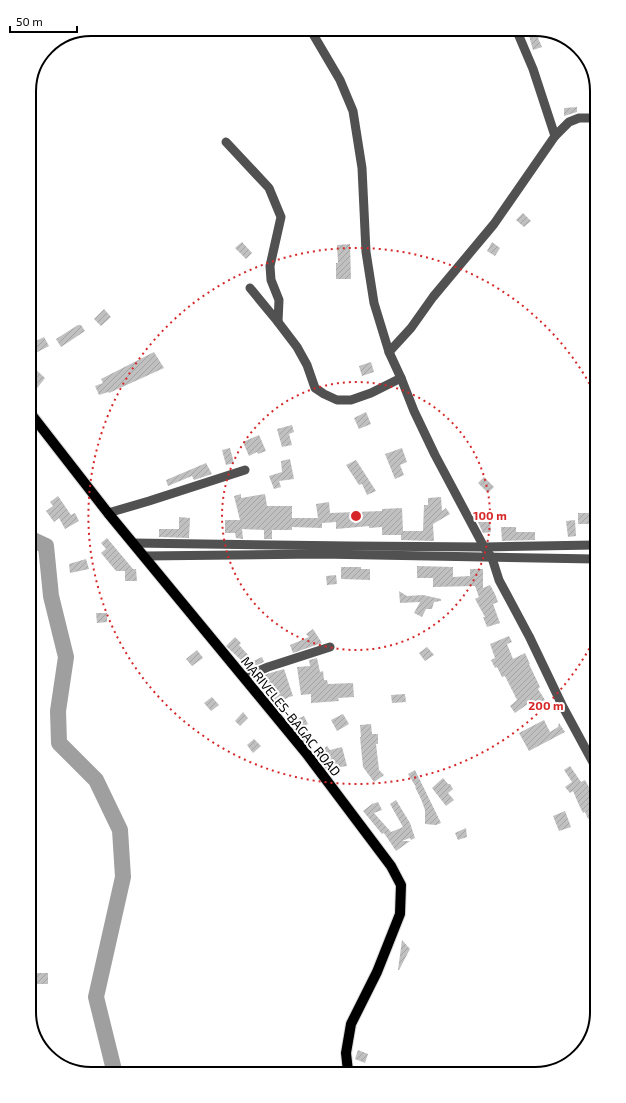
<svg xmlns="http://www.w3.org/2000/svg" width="626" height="1103" viewBox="0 0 626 1103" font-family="'Exo 2',sans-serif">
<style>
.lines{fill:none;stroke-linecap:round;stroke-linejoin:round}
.river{stroke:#9f9f9f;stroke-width:16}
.building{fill:url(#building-hatch)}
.major-casing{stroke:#dbdbdb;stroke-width:12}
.minor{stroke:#515151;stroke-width:9}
.major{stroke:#000;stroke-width:10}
.ring{fill:none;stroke:#d62828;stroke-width:2;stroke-dasharray:2 4}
.labels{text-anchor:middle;stroke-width:4;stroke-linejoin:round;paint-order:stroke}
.street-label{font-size:13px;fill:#000;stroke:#fff}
.rim{fill:none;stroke:#000;stroke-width:2}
.centre{fill:#d62828;stroke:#fff;stroke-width:2}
.ring-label{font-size:12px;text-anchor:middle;font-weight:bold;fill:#d62828;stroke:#fff;stroke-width:4;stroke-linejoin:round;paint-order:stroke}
</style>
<defs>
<pattern id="building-hatch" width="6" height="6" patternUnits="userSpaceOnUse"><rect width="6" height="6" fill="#c0c0c0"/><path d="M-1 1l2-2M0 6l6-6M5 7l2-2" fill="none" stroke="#a3a3a3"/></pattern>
</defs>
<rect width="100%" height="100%" fill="#fff"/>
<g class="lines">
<path class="river" d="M31 539 46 546 51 596 66 657 58 711 59 743 96 780 120 830 123 877 96 997 115 1074"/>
</g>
<g class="building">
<path d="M527 29H534L542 47 533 50Z"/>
<path d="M577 107V112L564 116V108Z"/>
<path d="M523 213 531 221 524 227 516 220Z"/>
<path d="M242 242 252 253 246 259 235 248Z"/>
<path d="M492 242 500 248 495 256 487 251Z"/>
<path d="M350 244 351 279H336V263H338L337 245Z"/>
<path d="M104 309 111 317 101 326 94 319Z"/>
<path d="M78 325H81L85 331 61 347 56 339Z"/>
<path d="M44 337 49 346 30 356V344Z"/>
<path d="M154 352 164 368 109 393 108 392 99 395 95 386 103 383 101 379Z"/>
<path d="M371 362 374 372 362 376 359 366Z"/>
<path d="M31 365 45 378 31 396Z"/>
<path d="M366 412 371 424 359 429 354 418Z"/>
<path d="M292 425 294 432 289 434 292 445 282 447 277 429Z"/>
<path d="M259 435 266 451 258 454 257 452 249 456 243 442Z"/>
<path d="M230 448 234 463 226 465 222 450Z"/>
<path d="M402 448 407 462 400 465 404 475 395 479 385 454Z"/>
<path d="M290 459 294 479 279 481 281 487 274 489 269 476 282 472 281 461Z"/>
<path d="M356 460 376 491 367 495 362 484 359 485 346 465Z"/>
<path d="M206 463 212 474 194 480 192 476 168 486 166 480Z"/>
<path d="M484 477 494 487 488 493 478 483Z"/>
<path d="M241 494V498L265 494 267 506H292V518H318L316 504 329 502 330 513 382 511V509L402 508 403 531H423L424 505H428V498L441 497 442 511 446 508 450 514 433 524 434 541 401 540V535H382V527L369 528V526L336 529V522L322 523V528L292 527V530H272V539H264V530L242 529 243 539 236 538 235 533H225V520H240L234 496Z"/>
<path d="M58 496 71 515 75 513 79 521 65 529 59 518 54 522 46 511 53 506 50 502Z"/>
<path d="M578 513H591L592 524H578Z"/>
<path d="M179 517 190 518 189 538 159 537V529H179Z"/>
<path d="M575 520 576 536 568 537 566 521Z"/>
<path d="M478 522H490L491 532 483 533Z"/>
<path d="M501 527H516V532H535V540L502 541Z"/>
<path d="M107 538 133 569H136L137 581H125V571H116L101 553 106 549 101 543Z"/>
<path d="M86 559 89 569 70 573 69 564Z"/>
<path d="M417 566 453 567V577L470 576V569H483V588L490 585 495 594 498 602 493 604 500 623 487 627 483 617H485L475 599 479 597 475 586 433 587V578H417Z"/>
<path d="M341 567H361V569H370V580L341 579Z"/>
<path d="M336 575 337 584 327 585 326 576Z"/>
<path d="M399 591 407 596 423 595 441 599V601L434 602 432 609H426L422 617 414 613 420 602 400 603Z"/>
<path d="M96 613H107V622L97 623Z"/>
<path d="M313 629 322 643 293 653 290 645 309 637 306 634Z"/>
<path d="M509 636 512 642 507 644 513 659 525 653 530 664H529L540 687 538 689 545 700 542 702 543 704 536 708 532 701 515 713 510 706 517 700 505 676 502 677 497 667 495 668 491 660 495 658 490 644Z"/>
<path d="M235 637 241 643 239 645 249 656 243 662 226 646Z"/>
<path d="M427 647 434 655 425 661 419 653Z"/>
<path d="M197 650 203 658 192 666 186 659Z"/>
<path d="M262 657 264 662 250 668 247 664Z"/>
<path d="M317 658 320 672 323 671 324 680H327L328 684 353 683 354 697 338 698 339 701 311 703V694L301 695 297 667 310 666 309 660Z"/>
<path d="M284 669 293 696 289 697 277 704 263 682 258 685 254 679 270 673Z"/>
<path d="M405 694 406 702 392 703 391 695Z"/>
<path d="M212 697 219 705 211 711 204 703Z"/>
<path d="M243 712 248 718 240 726 235 721Z"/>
<path d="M343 714 349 724 337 731 331 720Z"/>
<path d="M304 716 308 724 306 725 311 736 309 737 312 744 308 746 299 735 298 733 301 732 295 720Z"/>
<path d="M544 720 550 732 558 727 559 723 565 732 529 751 519 733Z"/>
<path d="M371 724 372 734H378V744H376L379 770 384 775 374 782 363 767 360 737H361L360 725Z"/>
<path d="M254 739 261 746 253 753 247 745Z"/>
<path d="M327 746 330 750 342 747 347 766 340 767 329 773 316 755Z"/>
<path d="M570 766 581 782 585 780 596 800V816L588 819 585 812 583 813 579 805 573 791 570 793 565 787 572 782 564 770Z"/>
<path d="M415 770 441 823 436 825 425 824V810L421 799 415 787H416L408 774Z"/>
<path d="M443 778 448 784H450L453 789 448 793 454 800 446 806 432 788Z"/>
<path d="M396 800 410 823 415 838 411 840 410 838 402 841H410L396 851 384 833 382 834 363 811 372 804 378 802 382 810 374 813 391 832 403 827 390 804Z"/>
<path d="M565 811 571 827 559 831 553 816Z"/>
<path d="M466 828 467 837 458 840 455 833Z"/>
<path d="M402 940 410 949 399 970H398Z"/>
<rect x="36" y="973" width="12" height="11"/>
<path d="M358 1050 368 1054 365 1063 355 1059Z"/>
</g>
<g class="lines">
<g class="major-casing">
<path id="major" d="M31 414 108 513 306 753 391 866 401 885 400 914 377 972 351 1024 346 1053 348 1071"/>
</g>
<g class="minor">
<path d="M310 29 340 80 353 111 362 168 366 252 374 303 389 352 401 378 414 411 435 455 484 547 492 558 499 580 529 636 563 707 596 768"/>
<path d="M516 29 533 69 555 136"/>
<path d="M226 142 269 188 281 217 270 266 271 280 279 300 278 322"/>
<path d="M250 288 278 322 297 347 307 365 315 388 324 394 337 400H351L371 393 401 378"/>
<path d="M389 352 411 328 433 297 494 224 555 136 569 122 579 118H592"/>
<path d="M108 513 149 501 245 470"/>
<path d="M133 543 350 546 484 547 595 545"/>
<path d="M145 556 321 554 595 559"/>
<path d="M244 677 268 667 330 647"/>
</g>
<use href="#major" class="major"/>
</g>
<g class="ring">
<circle cx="356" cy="516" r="134"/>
<path d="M595 638A268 268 0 1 1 594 392"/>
</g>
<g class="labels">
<g class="street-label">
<text transform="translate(291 716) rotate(51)" y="5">MARIVELES-BAGAC ROAD</text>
</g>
</g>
<path d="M0 0H626V1103H0ZM91 36H535A55 55 0 0 1 590 91V1012A55 55 0 0 1 535 1067H91A55 55 0 0 1 36 1012V91A55 55 0 0 1 91 36Z" fill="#fff" fill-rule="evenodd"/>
<path class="rim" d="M91 36H535A55 55 0 0 1 590 91V1012A55 55 0 0 1 535 1067H91A55 55 0 0 1 36 1012V91A55 55 0 0 1 91 36Z"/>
<circle cx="356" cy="516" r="6" class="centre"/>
<g class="ring-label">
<text x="490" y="520">100 m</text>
<text x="546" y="710">200 m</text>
</g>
<path d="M10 26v6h67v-6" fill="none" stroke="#000000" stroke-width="2"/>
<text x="16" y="26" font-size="12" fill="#000000" stroke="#ffffff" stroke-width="3" paint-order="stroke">50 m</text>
</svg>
